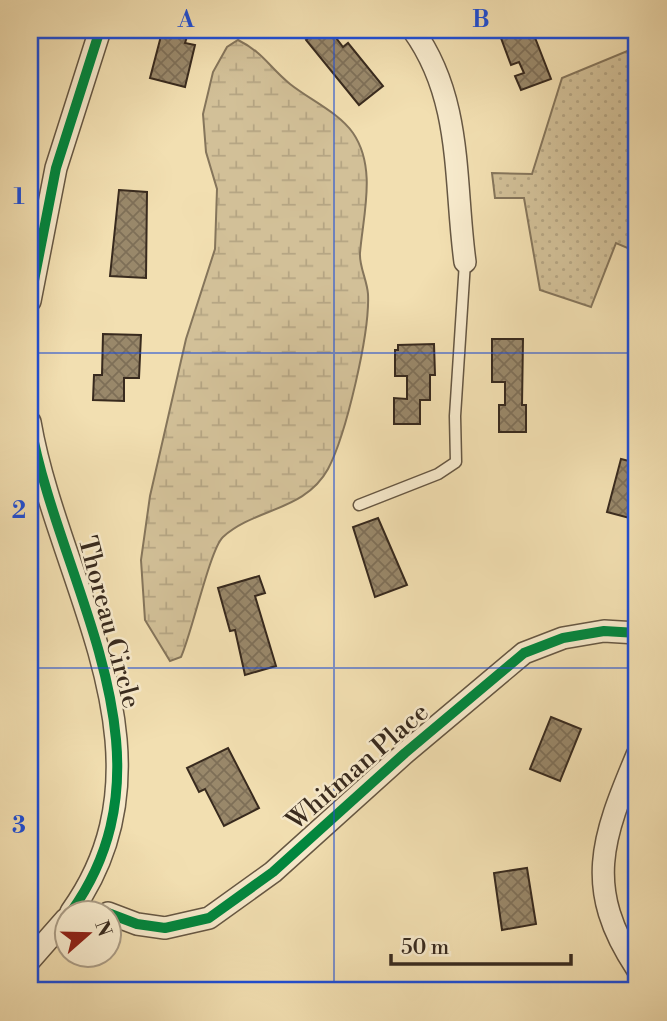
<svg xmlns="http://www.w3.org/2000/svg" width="667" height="1021" viewBox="0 0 667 1021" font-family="'Libre Bodoni',serif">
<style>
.grass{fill:url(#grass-dots);stroke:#85755b;stroke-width:2}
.wetland{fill:url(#wetland-marsh);stroke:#85755b;stroke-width:2}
.building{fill:url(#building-cross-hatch);stroke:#382a1e;stroke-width:2}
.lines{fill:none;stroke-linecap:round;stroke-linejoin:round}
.lane-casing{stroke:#665743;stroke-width:13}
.street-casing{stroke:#665743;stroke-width:24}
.lane{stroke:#f7eacc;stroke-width:10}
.street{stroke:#f7eacc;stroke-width:21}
.cycleway-casing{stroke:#f7eacc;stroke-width:15}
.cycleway{stroke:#00873e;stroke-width:10}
.grid{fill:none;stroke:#1d4ed8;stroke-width:2;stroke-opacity:0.55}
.labels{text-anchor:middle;stroke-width:5;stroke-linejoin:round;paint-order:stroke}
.street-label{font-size:26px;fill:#382a1e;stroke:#f7eacc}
.neatline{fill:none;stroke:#1d4ed8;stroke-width:2.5}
.grid-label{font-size:23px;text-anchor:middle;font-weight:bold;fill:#1d4ed8}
</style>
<defs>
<pattern id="grass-dots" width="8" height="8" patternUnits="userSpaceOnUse" patternTransform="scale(1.75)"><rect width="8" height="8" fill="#d2c098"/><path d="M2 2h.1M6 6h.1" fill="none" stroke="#b5a583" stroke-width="1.8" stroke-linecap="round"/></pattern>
<pattern id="wetland-marsh" width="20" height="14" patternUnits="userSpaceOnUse" patternTransform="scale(1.75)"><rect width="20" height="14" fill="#d2c098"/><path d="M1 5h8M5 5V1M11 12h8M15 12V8" fill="none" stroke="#b5a583"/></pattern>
<pattern id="building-cross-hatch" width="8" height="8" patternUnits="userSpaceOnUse" patternTransform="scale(1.75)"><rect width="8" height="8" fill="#99886a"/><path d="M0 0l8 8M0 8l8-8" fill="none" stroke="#7e6f57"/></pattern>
</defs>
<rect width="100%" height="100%" fill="#f2dfb1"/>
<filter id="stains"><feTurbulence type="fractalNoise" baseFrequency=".00286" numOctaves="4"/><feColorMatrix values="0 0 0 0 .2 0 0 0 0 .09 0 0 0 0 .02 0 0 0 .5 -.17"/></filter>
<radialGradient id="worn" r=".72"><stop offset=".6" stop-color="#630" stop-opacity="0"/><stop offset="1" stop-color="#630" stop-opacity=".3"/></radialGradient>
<path class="grass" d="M637 47V252L616 243 591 307 540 290 524 198H495L492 173 532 174 562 78Z"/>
<path class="wetland" d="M238 40C264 53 269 67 290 84 310 100 338 112 353 133 377 168 363 215 360 253 359 266 367 280 368 294 370 333 346 435 328 469 305 511 255 508 223 537 210 549 192 633 181 657L170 661 145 620 141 560 150 496 186 339 215 249 217 189 206 152 203 114 213 72 227 47Z"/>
<g class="building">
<path d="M166 30H189L185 43 195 45 185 87 150 78 161 36H165Z"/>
<path d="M319 30H330L343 47 348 43 383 86 359 105 306 40Z"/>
<path d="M498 30H532L551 79 521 90 515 76 524 73 519 62 511 65Z"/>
<path d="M119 190 147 192 146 278 110 276Z"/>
<path d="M103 334 141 335 139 378H124V401L93 400 94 375H102Z"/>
<path d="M492 339H523L522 405H526V432H499V405H505V382H492Z"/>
<path d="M434 344 435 375H430V400H420V424H394V398L407 399V376H395V350H398V345Z"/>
<path d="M621 459 637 463V520L607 512Z"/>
<path d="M378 518 407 585 375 597 353 527Z"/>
<path d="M259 576 265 593 255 596 276 666 245 675 235 630 230 631 218 588Z"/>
<path d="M551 717 581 729 560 781 530 769Z"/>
<path d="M228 748 259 808 224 826 205 789 199 792 187 768Z"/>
<path d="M527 868 536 924 502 930 494 873Z"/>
</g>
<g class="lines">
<g class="lane-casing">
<path id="lane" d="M359 505 438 474 456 462 455 416 465 262"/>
</g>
<g class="street-casing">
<g id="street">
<path d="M413 30C463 99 454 181 465 262"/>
<path d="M30 301 56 168 100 30"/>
<path d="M30 422C58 584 184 754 71 912"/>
<path d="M637 755C602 838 583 888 637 969"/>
<path d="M108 913 137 924 165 928 209 918 273 872 405 753 524 653 563 638 604 631 637 633"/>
<path d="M30 960 66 919"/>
</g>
</g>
<use href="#lane" class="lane"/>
<use href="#street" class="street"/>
<g class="cycleway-casing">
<g id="cycleway">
<path d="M30 301 56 168 100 30"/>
<path d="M30 422C58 584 184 754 71 912"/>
<path d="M108 913 137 924 165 928 209 918 273 872 405 753 524 653 563 638 604 631 637 633"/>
</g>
</g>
<use href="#cycleway" class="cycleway"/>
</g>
<path class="grid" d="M334 30V991M30 353H637M30 668H637"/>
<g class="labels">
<g class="street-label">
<text transform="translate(110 622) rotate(75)" y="9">Thoreau Circle</text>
<text transform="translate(357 766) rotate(-41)" y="9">Whitman Place</text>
</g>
</g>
<rect width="667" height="1021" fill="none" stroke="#f2dfb1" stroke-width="77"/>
<g transform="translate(88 934) rotate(70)"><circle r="33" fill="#f7eacc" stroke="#ab9d86" stroke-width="2"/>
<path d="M0-5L12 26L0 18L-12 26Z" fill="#8f2418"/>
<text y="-10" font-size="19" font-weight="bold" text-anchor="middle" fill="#382a1e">N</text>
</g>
<path d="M391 954v10h180v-10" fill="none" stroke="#382a1e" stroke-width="3.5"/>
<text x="401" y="954" font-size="21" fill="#382a1e" stroke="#f7eacc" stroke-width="5" paint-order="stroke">50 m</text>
<rect x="38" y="38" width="590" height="944" class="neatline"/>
<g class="grid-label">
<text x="186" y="27">A</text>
<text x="481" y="27">B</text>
<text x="19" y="204">1</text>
<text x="19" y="518">2</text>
<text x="19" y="833">3</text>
</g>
<rect width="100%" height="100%" filter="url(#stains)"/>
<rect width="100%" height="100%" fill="url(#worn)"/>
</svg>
